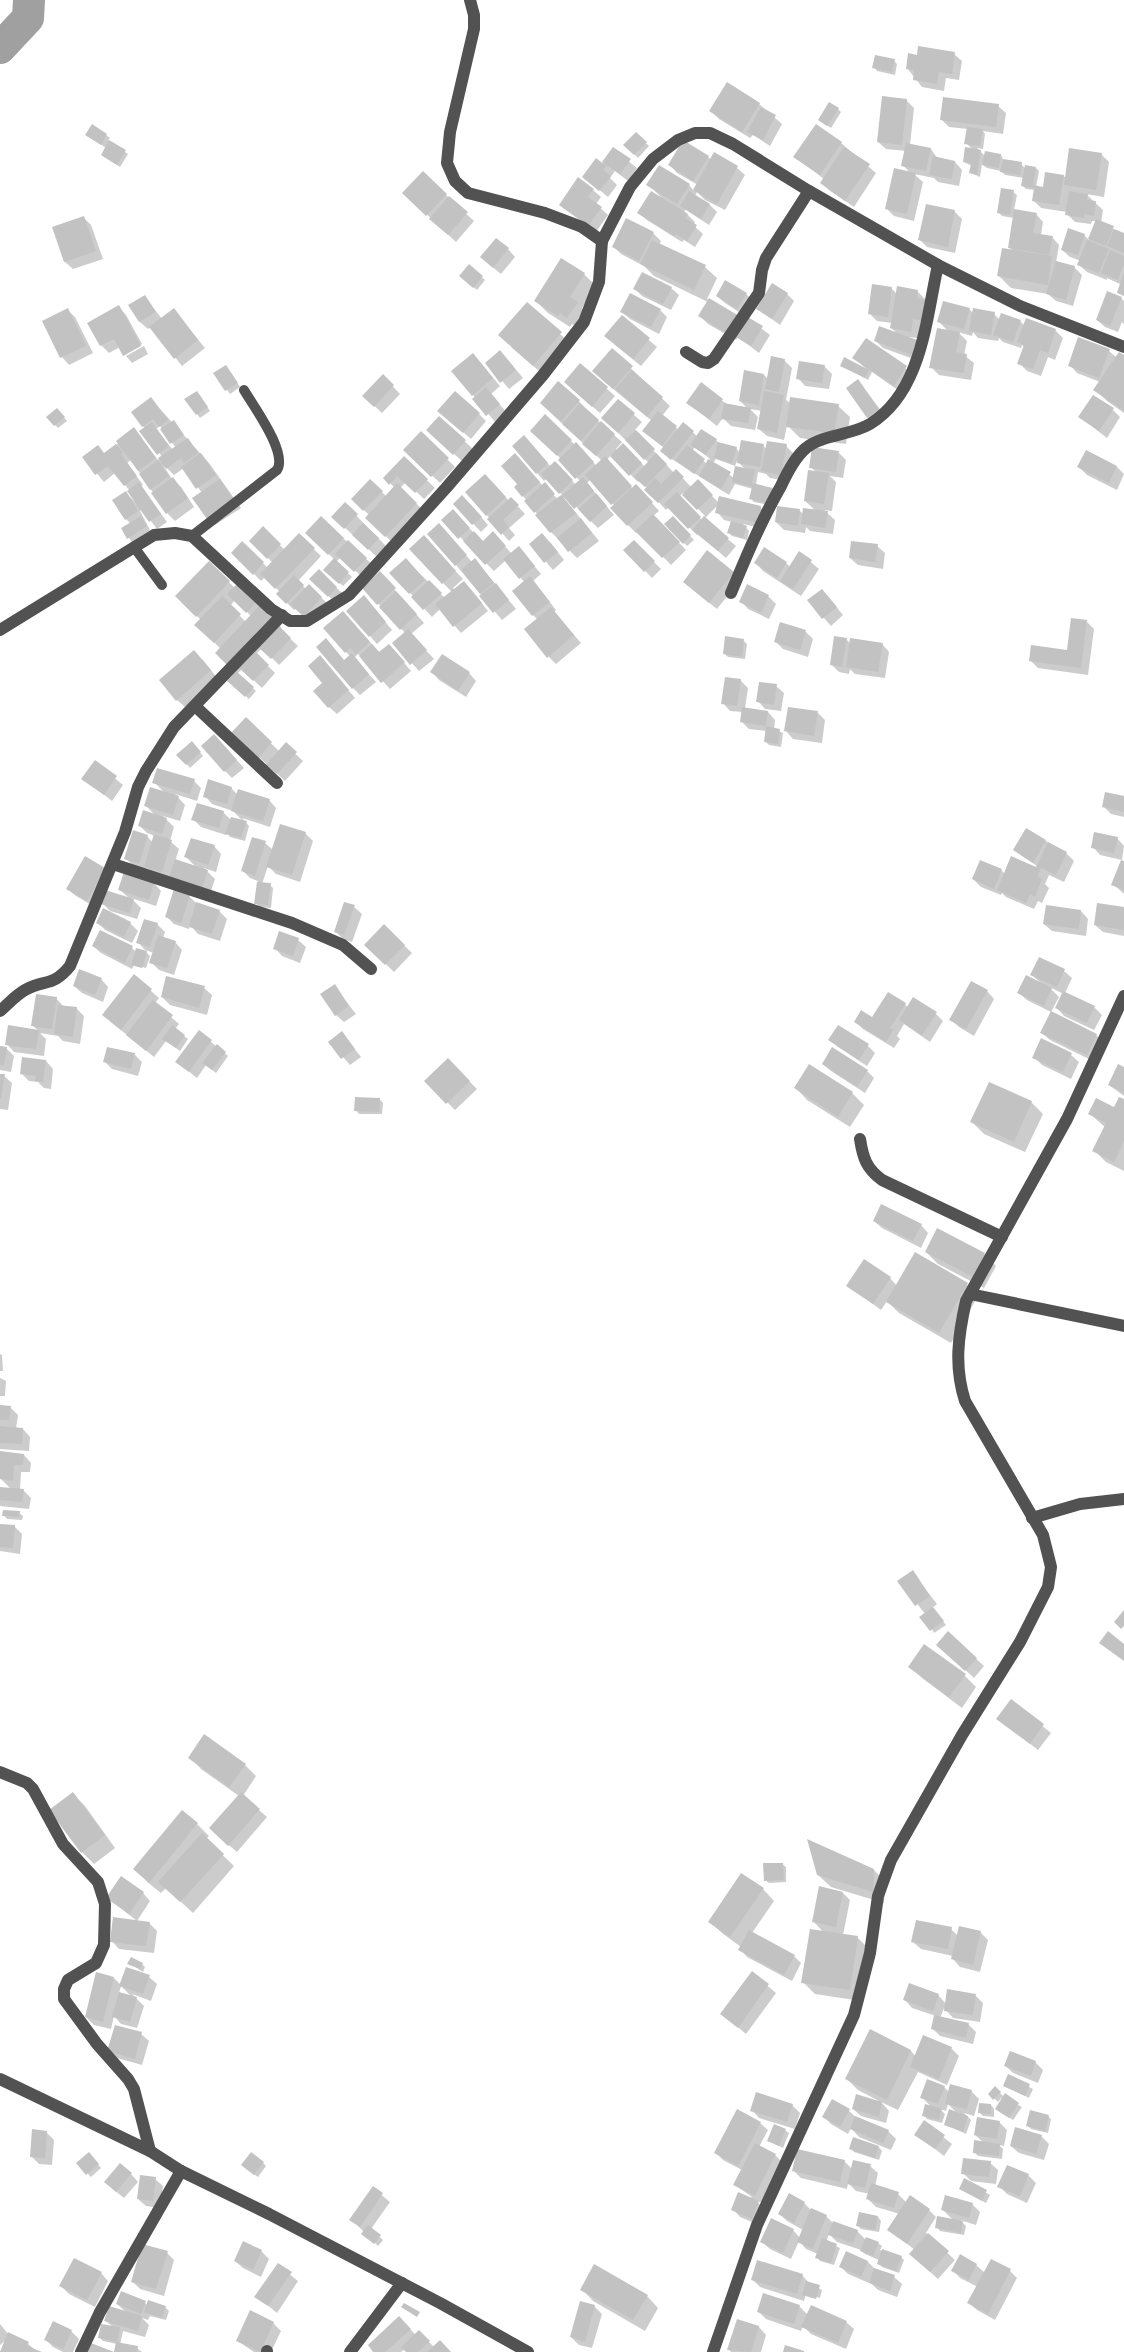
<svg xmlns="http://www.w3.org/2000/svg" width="1124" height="2352" viewBox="0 0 1124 2352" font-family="'Space Grotesk',sans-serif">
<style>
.shadow{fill:#0003;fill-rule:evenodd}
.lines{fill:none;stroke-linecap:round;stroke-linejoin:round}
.river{stroke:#a0a0a0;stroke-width:32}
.building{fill:#c2c2c2}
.service{stroke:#525252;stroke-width:10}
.minor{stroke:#525252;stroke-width:12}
.tertiary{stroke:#525252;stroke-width:12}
</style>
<rect width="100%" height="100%" fill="#fff"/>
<g class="shadow">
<path d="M954 54 962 61 959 80 946 78 944 91 922 87 907 68 918 56Z"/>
<path d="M894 61 897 64 895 75 877 71 874 67Z"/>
<path d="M728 85 759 104 782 124 770 146 753 135 750 138 719 119 711 111Z"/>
<path d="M906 100 914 108 910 145 931 149 938 159 955 162 962 170 959 186 938 182 934 178 914 174 923 182 914 221 894 216 886 208 911 174 903 165 906 151 886 149 878 142Z"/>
<path d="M998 106 1006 113 1003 134 983 131 985 134 983 149 977 148 985 156 1001 155 1004 161 1021 164 1026 169 1036 168 1039 171 1036 187 1044 189 1046 174 1066 177 1102 155 1109 162 1104 197 1086 194 1103 210 1101 223 1124 234V296L1119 292 1122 285 1107 278V280L1087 272 1079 265 1081 261 1070 257 1062 250 1084 235 1089 240 1096 221H1092L1091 224 1075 222 1067 214V212L1041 208 1033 200 1035 190 1026 189 1023 186 1024 178 1005 175 1001 171 987 168 982 164 980 177 971 173 972 166 964 162 973 150 966 143 968 129 949 127 941 119Z"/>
<path d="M838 109 841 112 831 128 823 123Z"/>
<path d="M92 126 106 135 110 138 108 141 128 154 120 167 106 158 102 155 106 148 87 135Z"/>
<path d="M816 126 841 143 876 173 854 207 829 190 822 183 824 179 795 157Z"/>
<path d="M636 134 649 146 638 158 625 145Z"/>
<path d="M613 149 637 168 628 181 615 171 610 178 617 185 608 197 584 177 602 164Z"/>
<path d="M715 155 737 168 745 175 725 210 705 200 697 192 695 196 707 202 717 212 709 225 686 210 684 211 695 222 693 225 703 234 695 247 684 240 682 242 647 220 639 213 661 197 648 184 689 185 694 191 698 185 677 173 670 165 708 157 712 160Z"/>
<path d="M593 190 601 197 596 204 608 215 596 232 561 205Z"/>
<path d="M1013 192 1017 195 1014 210 1036 214 1043 222 1041 235 1052 237 1059 245 1056 263 1075 268 1082 275 1073 306 1056 301 1048 294 1011 288 999 276 1014 252 1009 247 1014 218 1002 216 998 212Z"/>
<path d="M404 193 446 195 474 221 456 242Z"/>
<path d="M927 206 955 212 962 219 955 253 927 247 920 240Z"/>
<path d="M84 218 91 225 103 259 73 269 65 262 54 228Z"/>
<path d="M653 233 661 241 659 245 705 267 717 278 707 299 738 317 747 318 770 335 759 353 738 337 736 340 708 324 700 316 708 302 654 276 644 266 621 254 614 247Z"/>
<path d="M508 249 515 257 501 274 490 265Z"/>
<path d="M470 266 485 280 477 290 461 276Z"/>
<path d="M584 274 596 286 582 308 589 315 580 329 572 324 570 327 548 313 536 301Z"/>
<path d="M671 288 679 295 671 310 642 296 635 289Z"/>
<path d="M891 288 897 294 917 291 925 299 918 338 908 337 919 361 883 348 875 340 899 335 891 328 892 323 877 321 869 313Z"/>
<path d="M746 294 754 301 745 316 725 303 717 296Z"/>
<path d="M787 294 794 301 780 325 758 309Z"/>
<path d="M145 297 162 319 174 310 205 348 182 366 151 327 148 329 140 322 131 306Z"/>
<path d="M1121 298 1124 301V324L1122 322 1118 332 1105 327 1097 320Z"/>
<path d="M527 304 572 345 545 376 511 347Z"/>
<path d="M119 307 126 315 142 344 125 355 120 347 109 353 101 345Z"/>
<path d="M969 309 974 314H994L1000 320 1020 321 1024 325 1055 330 1063 338 1055 360 1048 357 1041 376 1027 371 1019 363 1025 348 1022 345 1021 348 1003 342 999 338 998 341 978 338 973 332 972 336 958 332 967 341 964 355 974 363 971 380 939 375 931 367 949 332 939 322Z"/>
<path d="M67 310 75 317 93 353 69 365 62 357 44 321Z"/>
<path d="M660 310 667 317 659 334 630 319 622 312Z"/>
<path d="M622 317 657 347 641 366 614 344Z"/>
<path d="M866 340 914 375 902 393 872 372 868 380 842 365 866 369 854 358Z"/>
<path d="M144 346 148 354 132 363 126 356Z"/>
<path d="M612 350 670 406 662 416 679 430 684 424 698 437 716 440 720 444 736 448 740 453 763 446 767 449 786 446 793 453 788 481 770 478 766 474 758 472 756 485 773 506 754 502 751 499 753 489 735 484 729 495 670 458 664 448 652 438V421L601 379ZM695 447 710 459 707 464 692 451ZM716 459 735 466 737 461 745 469 734 478 713 463Z"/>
<path d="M1109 351 1117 358 1124 357V413L1107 401 1095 389 1100 382 1077 373 1070 365Z"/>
<path d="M508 360 523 378 509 389 487 363Z"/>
<path d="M784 360 792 368 786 400 791 404 838 406 850 417 846 444 800 438 787 425 784 440 767 436 759 429 762 411 750 409 758 417 755 430 731 426 723 418 717 426 688 403 701 385 728 405 748 409 740 401 764 375 768 379Z"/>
<path d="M480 362 500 386 491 394 507 413 495 422 473 395Z"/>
<path d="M580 365 615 396 600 413 573 390Z"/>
<path d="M824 366 832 374 829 389 805 386 798 378Z"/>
<path d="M229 370 240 387 230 394 215 374Z"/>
<path d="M383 376 400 394 382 413 364 396Z"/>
<path d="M858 381 886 417 875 424 868 417Z"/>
<path d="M200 396 210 411 200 418 197 414Z"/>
<path d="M151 399 209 463 241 508 215 525 208 518 202 493 184 468 174 475 165 466 164 467 173 480 181 487 194 507 175 521 167 513 131 460 127 463 143 485 141 486 167 522 157 529 142 509 140 511 150 530 132 542 123 529 131 524 126 519V493L136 503 130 491 115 473 104 482 84 458 105 455 134 429 158 460 162 457 143 426ZM160 426 176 448 173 450 156 429Z"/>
<path d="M579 401 585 409 622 442 616 449 618 451 623 445 645 467 649 463 611 426 618 401 642 422 635 430 674 473 676 471 692 488 698 482 719 503 760 507 768 515 765 529 743 524 749 531 747 540 732 536 729 533 732 522 724 520 717 512 719 504 704 519 736 546 726 558 698 534 697 535 669 507 666 510 650 493 651 491 639 481 638 482 611 455 607 460 633 489 644 494 659 511 653 516 686 550 671 565 638 531 636 533 628 525 612 508 615 506 591 479 587 483 614 515 598 528 566 497 564 498 599 541 577 558 551 532 516 487 519 484 523 463 543 486 558 499 562 495 547 478 544 481 537 473 532 445 551 467 563 471 576 485 580 481 560 460 561 459 532 430 545 416 597 466 602 461 549 411ZM683 493 705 516 702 520 679 497Z"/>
<path d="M1113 410 1120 417 1107 438 1080 417Z"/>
<path d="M60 413 67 421 58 428 48 417Z"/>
<path d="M479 414 486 421 471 439 447 418Z"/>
<path d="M439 418 473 449 462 461 436 438Z"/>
<path d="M421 433 455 467 440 483 405 450Z"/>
<path d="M838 452 846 460 843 478 830 476 836 482 832 511 824 510 835 520 833 534 810 531 806 527 805 533 784 530 776 522 799 510 804 515 816 511 805 501 817 473 811 467Z"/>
<path d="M404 458 435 488 424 499 406 482 400 488 424 511 393 543 367 518 369 515 353 499 370 481 387 497 395 488 385 478Z"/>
<path d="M1079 467H1117L1124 474 1117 490 1087 475Z"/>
<path d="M493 483 509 501 511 499 525 514 509 528 515 535 509 541 467 492Z"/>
<path d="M345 504 386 546 376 556 333 517Z"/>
<path d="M455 504H470L488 525 481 532Z"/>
<path d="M321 518 374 566 363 578 341 557 336 562 352 577 343 586 325 570 335 560 307 533Z"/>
<path d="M673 518 694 540 687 546 666 524Z"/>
<path d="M460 519 483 542 500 541 512 554 526 556 541 574 533 581 556 610 554 612 581 643 556 664 549 657 538 620 533 615 525 583 506 560 494 571 443 520Z"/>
<path d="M263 529 285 550 299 535 321 556 298 581 306 589 309 586 329 605 312 623 297 608 294 610 278 594 280 592 265 577 261 581 233 553 242 543 268 568 273 563 251 541Z"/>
<path d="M446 533 472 562 482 568 516 609 502 620 456 565Z"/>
<path d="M550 542 564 560 553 570 531 544Z"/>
<path d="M634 542 661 569 652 578 625 550Z"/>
<path d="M431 545 463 579 453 588 455 590H471L488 611 461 633 440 609 432 617 392 573 413 567 445 598 452 592 443 583Z"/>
<path d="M877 546 885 553 883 569 858 565 850 558Z"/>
<path d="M708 553 740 580 717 609 692 589Z"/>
<path d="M800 553 819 569 801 596 763 571 756 563H786L790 567Z"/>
<path d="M209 563 235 588 238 585 281 627 280 629 298 646 279 665 262 648 256 654 275 673 262 688 242 669 237 674 256 691 249 699 229 681 236 672 221 649 196 625 201 620 177 596ZM235 600 252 617 246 622 230 606Z"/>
<path d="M319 571 344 595 336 603 311 579Z"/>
<path d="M380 573 424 623 411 634 434 659 419 671 394 643 405 633 364 588Z"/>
<path d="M748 586 769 597 776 604 769 619 748 609 741 601Z"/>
<path d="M829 598 843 615 831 626 809 601Z"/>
<path d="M371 605 392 630 377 644 370 636Z"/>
<path d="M350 620 380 653H396L411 671 390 689 358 654 354 658 376 682 360 695 353 688 345 661 350 656 346 652Z"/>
<path d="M1087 622 1094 629 1088 675 1038 668 1031 661 1068 651Z"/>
<path d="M781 624 806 632 813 639 808 657 783 649 776 642Z"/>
<path d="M846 639 851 644H882L889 652 885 678 855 674 850 669 849 674 839 672 831 664Z"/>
<path d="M744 641 747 644 745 659 728 657 724 653Z"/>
<path d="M202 659 218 679 185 707 177 700Z"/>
<path d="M327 665 355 698 337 714 329 707Z"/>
<path d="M432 672 469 673 476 681 466 697 439 680Z"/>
<path d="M740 680 748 688 745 708 768 712 775 720 774 729 783 733 781 747 769 745 765 741 767 731 749 729 741 721 743 712 730 711 723 703Z"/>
<path d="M776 686 784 693 781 711 765 709 758 701Z"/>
<path d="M818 713 825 720 822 743 793 739 786 731Z"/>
<path d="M246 719 280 752 286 745 303 761 285 781 233 733Z"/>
<path d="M192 743 203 756 190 768 179 755Z"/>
<path d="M222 744 244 768 232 778 225 771Z"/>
<path d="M95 762 123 785 112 801 83 778Z"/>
<path d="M194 781 201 788 197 801 175 794 185 805 180 821 163 816 174 827 170 841 179 849 175 861 197 868 186 857 214 846 221 854 216 872 204 868 215 879 210 894 153 874 147 868 146 870 134 866 126 859 147 836 153 843 155 836 147 833 140 826 156 816 145 805 165 793 154 782Z"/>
<path d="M231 788 238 795 269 800 276 808 270 827 242 818 249 826 245 841 230 837 227 833 226 835 201 827 193 819 223 812 231 820 245 823 233 811 212 804 205 796Z"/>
<path d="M1124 798V817L1111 814 1104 807Z"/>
<path d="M1027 830 1066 853 1074 861 1064 882 1049 875 1045 884 1049 888 1042 903 1038 901 1034 909 1006 897 1002 893 1001 895 981 887 973 879 1001 870 1005 874 1036 868 1037 866 1014 850Z"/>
<path d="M305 833 313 841 300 882 276 874 268 866 262 884 270 885 273 888 271 908 259 907 256 903 258 881 250 878 243 871 265 843 273 850Z"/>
<path d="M1117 838 1124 846 1122 860 1100 855 1093 847Z"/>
<path d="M1124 863V894L1113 884Z"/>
<path d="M104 869 95 907 76 896 68 889Z"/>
<path d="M154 883 161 891 156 906 131 898 141 908 137 919 110 911 102 903 130 899 120 890Z"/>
<path d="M189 896 197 904 219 911 227 919 220 941 198 934 190 925 189 929 174 924 167 917Z"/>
<path d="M354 907 362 914 352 942 343 939 335 931Z"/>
<path d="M1124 909V936L1103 932 1095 925Z"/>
<path d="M1081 911 1088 919 1086 936 1052 931 1044 924Z"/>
<path d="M98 923H130L138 931 132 943 105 930Z"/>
<path d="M157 924 165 932 163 938 175 942 182 950 174 975 159 970 151 962 154 953 145 950 138 942Z"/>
<path d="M384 926 412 953 394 972 366 945Z"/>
<path d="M298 940 306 947 300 963 282 956 275 948Z"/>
<path d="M93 946 132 948 136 952H146L150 956 146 968 134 965 132 969 101 953Z"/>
<path d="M1039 959 1064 971 1072 978 1065 993 1094 1007 1102 1015 1094 1030 1064 1016 1057 1008 1064 994 1049 987 1059 997 1051 1012 1027 1000 1019 993 1042 984 1032 975Z"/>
<path d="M134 976 159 998 155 1003 179 1024 175 1029 188 1039 180 1051 166 1041 154 1057 111 1022Z"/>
<path d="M101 979 108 987 103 1002 82 993 74 986Z"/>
<path d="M334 986 356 1014 344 1022 336 1015Z"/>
<path d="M204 988 212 995 207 1015 170 1005 162 997Z"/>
<path d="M987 991 994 999 974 1036 959 1027 951 1020Z"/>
<path d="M56 998 63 1006 77 1009 84 1016 80 1044 63 1041 58 1036 40 1033 46 1039 44 1056 14 1052 7 1044 39 1031 33 1026Z"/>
<path d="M905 1004 908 1008 936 1014 943 1021 930 1042 904 1024 897 1036 900 1039 894 1048 863 1029 856 1022 873 1019Z"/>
<path d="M199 1032 228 1056 216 1073 206 1065 197 1078 177 1062Z"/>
<path d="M342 1033 361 1057 350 1065 330 1042Z"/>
<path d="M1042 1033 1096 1035 1104 1043 1095 1062 1050 1040Z"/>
<path d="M830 1039 868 1046 875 1053 867 1066 838 1047Z"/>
<path d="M1042 1040 1071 1055 1079 1062 1071 1079 1042 1065 1034 1057Z"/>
<path d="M0 1048H6L14 1056 11 1072 0 1070Z"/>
<path d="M134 1054 142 1062 138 1076 112 1069 105 1062Z"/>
<path d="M448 1060 477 1089 455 1110 426 1081Z"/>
<path d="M46 1061 53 1069 51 1089 44 1088 38 1082 29 1081 21 1073Z"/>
<path d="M823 1064 867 1071 874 1078 865 1093 831 1071Z"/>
<path d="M1124 1069V1096L1109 1085Z"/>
<path d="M0 1075 4 1076 12 1083 8 1110 0 1109Z"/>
<path d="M796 1088 852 1093 864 1105 850 1127 807 1100Z"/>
<path d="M379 1099 383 1103 382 1114H359L356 1110Z"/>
<path d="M1124 1101V1171L1106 1162 1094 1150 1106 1128 1090 1114 1115 1109Z"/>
<path d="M1031 1102 1043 1114 1025 1152 984 1134 972 1122Z"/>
<path d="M874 1221 921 1225 928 1233 921 1248 882 1228Z"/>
<path d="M926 1252 984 1254 996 1266 984 1288 938 1264Z"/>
<path d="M890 1278 897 1286 967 1285 978 1296 951 1343 899 1313 887 1301 881 1310 848 1286Z"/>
<path d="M0 1354 2 1355 3 1371H0Z"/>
<path d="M0 1378 6 1381 5 1396H0Z"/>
<path d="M0 1406 10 1407 18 1415 16 1429H23L30 1437 29 1451 0 1449Z"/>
<path d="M0 1453 24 1455 31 1463 30 1472H21L20 1490H23L31 1498 29 1509 0 1506V1488L11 1489 1 1479Z"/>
<path d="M19 1513 23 1516 22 1520 7 1519 4 1515Z"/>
<path d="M0 1525 14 1526 22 1534 20 1554 0 1551Z"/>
<path d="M912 1572 937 1604 932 1608 946 1625 934 1633 925 1614 900 1581Z"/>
<path d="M948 1633 984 1666 974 1678 946 1652Z"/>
<path d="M910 1666 965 1676 976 1687 962 1708 922 1678Z"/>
<path d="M1011 1701 1051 1733 1038 1750 998 1719Z"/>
<path d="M190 1757 245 1765 256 1776 243 1796 267 1817 237 1852 218 1836 239 1796 201 1769Z"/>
<path d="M73 1794 85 1806 115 1848 94 1864 82 1852Z"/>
<path d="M197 1824 209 1836 206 1839 234 1866 193 1913 166 1888 161 1893 146 1881Z"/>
<path d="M782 1864 786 1867V1882L769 1883 765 1880Z"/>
<path d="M874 1870 885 1882 884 1903 831 1887 818 1875Z"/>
<path d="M763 1889 774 1901 752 1933 794 1956 801 1963 792 1981 747 1957 740 1949 741 1947 722 1933 710 1922Z"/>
<path d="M143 1893 150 1901 137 1921 108 1898Z"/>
<path d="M843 1893 850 1900 843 1935 857 1937 869 1949 861 2001 815 1994 803 1982 824 1933 814 1922Z"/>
<path d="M149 1923 157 1931 154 1953 119 1949 112 1941Z"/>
<path d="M951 1929 958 1936 980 1932 988 1940 980 1972 960 1967 953 1959V1956L921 1949 913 1942Z"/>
<path d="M129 1963 142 1964 145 1967 143 1972Z"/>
<path d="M752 1973 776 1993 746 2034 722 2014Z"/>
<path d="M149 1977 157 1984 151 2001 132 1994 144 2006 137 2028 121 2024 114 2016 111 2029 94 2025 86 2017 114 1978 121 1985ZM121 1986 132 1997 119 1993Z"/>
<path d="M938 1995 946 2004 976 1996 983 2003 980 2022 953 2018 944 2008 940 2018 968 2024 976 2032 973 2044 940 2036 933 2029 936 2016 912 2008 905 2000Z"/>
<path d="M870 2031 911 2051 916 2057 951 2048 959 2056 947 2085 918 2072 898 2110 881 2102 889 2111 886 2123 861 2116 853 2109 879 2101 858 2090 847 2079Z"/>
<path d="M141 2034 149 2041 142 2065 117 2058 109 2050Z"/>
<path d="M1035 2062 1043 2070 1038 2083 1013 2073 1006 2066Z"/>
<path d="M1009 2076 1033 2089 1029 2098 1004 2085Z"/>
<path d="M944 2087 950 2093 971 2091 979 2099 974 2116 964 2113 971 2120 966 2134 945 2124 957 2113 948 2104 946 2111 940 2109 945 2114 942 2123 927 2119 924 2115 932 2108 922 2097Z"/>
<path d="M995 2088 1004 2097 1022 2107 1013 2120 1000 2112 1002 2097 998 2102 990 2094Z"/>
<path d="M832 2101 849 2111 858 2119 888 2131 896 2139 891 2150 859 2137 851 2128 848 2134 831 2124 824 2117Z"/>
<path d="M792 2105 800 2113 795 2129 759 2118 752 2110Z"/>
<path d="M991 2105 994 2109V2117L983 2116 979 2112Z"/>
<path d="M1048 2116 1051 2119 1048 2133 1031 2129 1027 2125Z"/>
<path d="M924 2122 952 2144 944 2156 916 2134Z"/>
<path d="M999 2122 1007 2130 1004 2146 999 2145 1003 2149 1002 2159 978 2156 974 2152 984 2143 975 2135Z"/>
<path d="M760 2123 768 2130 759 2147 775 2155 783 2163 762 2203 755 2200 766 2210 759 2225 740 2217 733 2209 752 2197 735 2185 742 2170 723 2160 716 2153Z"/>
<path d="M785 2130 789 2133 783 2148 769 2141Z"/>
<path d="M46 2132 54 2140 52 2165 39 2164 31 2156Z"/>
<path d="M1041 2136 1049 2144 1044 2160 1019 2153 1011 2146Z"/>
<path d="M878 2146 882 2151 879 2160 854 2152 851 2148Z"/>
<path d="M92 2157 101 2168 91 2177 78 2163Z"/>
<path d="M844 2161 852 2169 870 2166 878 2173 875 2186 898 2194 907 2203 929 2210 936 2217 926 2233 955 2260 938 2279 919 2262 915 2250 889 2230 900 2214 876 2207 868 2199 870 2194 856 2191 848 2183 847 2189 801 2178 794 2171Z"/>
<path d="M263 2163 266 2166 258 2177 246 2169Z"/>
<path d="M990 2163 998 2170 996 2184 971 2181 963 2173Z"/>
<path d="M131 2174 138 2182 124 2198 114 2190Z"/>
<path d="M1028 2175 1036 2183 1027 2203 1007 2194 999 2186Z"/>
<path d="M155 2179 163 2186 160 2208 146 2206 138 2199Z"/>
<path d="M965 2180 990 2195 986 2203 961 2189Z"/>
<path d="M373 2188 390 2202 371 2229 383 2240 378 2246 351 2219Z"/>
<path d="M804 2203 810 2209 826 2216 833 2223 857 2231 866 2240 878 2243 882 2246 880 2250 901 2257 904 2260 899 2273 882 2267 878 2263 879 2260 865 2254 861 2250 837 2242 829 2234 826 2242 840 2248 834 2265 820 2261 817 2257 818 2254 806 2249 799 2241 791 2259 770 2249 762 2242 793 2230 800 2238 803 2230 787 2221 780 2214Z"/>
<path d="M972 2204 980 2212 976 2225 960 2220 966 2226 964 2235 940 2231 937 2227 953 2220 942 2209Z"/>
<path d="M878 2217 881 2221 879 2232 861 2229 857 2225Z"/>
<path d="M261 2251 269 2259 261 2277 243 2268 235 2261Z"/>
<path d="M167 2253 174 2260 164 2296 140 2289 132 2281Z"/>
<path d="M868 2262 876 2270 894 2277 902 2284 897 2297 878 2290 870 2282 869 2283 848 2274 841 2267Z"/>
<path d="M278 2265 298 2281 277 2313 256 2296Z"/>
<path d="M976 2265 985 2273 1010 2271 1017 2278 995 2320 977 2310 969 2303 978 2287 960 2278 953 2270Z"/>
<path d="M101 2273 108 2281 95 2307 69 2294 61 2286Z"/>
<path d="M802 2275 809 2283 822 2290 820 2298 806 2294 804 2301 760 2287 753 2280Z"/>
<path d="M582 2289 647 2296 658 2308 645 2331 593 2301Z"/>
<path d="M145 2303 148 2306 165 2307 169 2311 166 2320 150 2316 148 2320 142 2318 149 2325 145 2337 123 2331 120 2345 137 2348 142 2352H116L117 2344 103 2341 99 2337 113 2327 106 2321 127 2313 117 2304Z"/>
<path d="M594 2306 602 2314 592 2348 579 2345 571 2337Z"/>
<path d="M799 2306 808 2315 846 2322 854 2329 846 2349 811 2334 803 2326 801 2331 766 2319 759 2312Z"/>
<path d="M399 2318 416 2335 419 2332 434 2347 450 2352H408L405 2349 401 2352H375Z"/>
<path d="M738 2321 759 2327 766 2335 761 2352H731L729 2349Z"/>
<path d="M53 2323 71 2331 79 2339 73 2352H63L53 2347 45 2339Z"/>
<path d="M273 2323 281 2331 271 2352H254L238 2341Z"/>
<path d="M0 2324 9 2335 28 2344 38 2352H0L6 2340 0 2345Z"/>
</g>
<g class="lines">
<path class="river" d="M0 48 28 18 29 0"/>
</g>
<g class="building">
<path d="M918 46 955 52 952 74 939 72 937 84 913 80 914 70 906 69 908 53 917 55Z"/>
<path d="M875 55 895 59 892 72 872 68Z"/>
<path d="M727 82 760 103 742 132 709 111Z"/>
<path d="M882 96 907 99 902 145 877 142Z"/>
<path d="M943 97 999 104 996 127 940 120Z"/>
<path d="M829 102 839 108 827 126 818 120Z"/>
<path d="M761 107 776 115 763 140 747 132Z"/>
<path d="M92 124 107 134 101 145 85 135Z"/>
<path d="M816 124 842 142 820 175 793 157Z"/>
<path d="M967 127 983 129 980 146 964 144Z"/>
<path d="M636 132 647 142 634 155 623 145Z"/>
<path d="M109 140 126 150 117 165 101 155Z"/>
<path d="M683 140 709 156 693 181 668 165Z"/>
<path d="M906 143 931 148 926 171 901 166Z"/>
<path d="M613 147 631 159 620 174 602 162Z"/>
<path d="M844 147 870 164 845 201 820 183Z"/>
<path d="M965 147 981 150 977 175 969 173 971 164 963 162Z"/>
<path d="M1069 148 1102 153 1096 190 1064 185Z"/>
<path d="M985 151 1001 154 999 168 982 165Z"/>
<path d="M714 152 738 166 717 204 693 190Z"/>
<path d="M933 156 955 161 952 179 929 175Z"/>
<path d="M596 158 606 166 603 170 611 176 599 191 582 177Z"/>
<path d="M1003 159 1022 162 1020 175 1000 172Z"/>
<path d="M659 165 690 184 677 204 646 185Z"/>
<path d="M1025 165 1036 167 1033 185 1043 187 1045 172 1064 175 1059 205 1032 201 1034 188 1021 186Z"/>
<path d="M894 168 916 173 907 214 885 209Z"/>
<path d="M423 171 447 194 426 216 402 193Z"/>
<path d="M578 177 594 189 588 197 602 207 588 226 559 205Z"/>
<path d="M1001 188 1014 190 1010 215 997 213Z"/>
<path d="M651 191 688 214 685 218 697 225 687 241 676 234 674 236 637 213Z"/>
<path d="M689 191 710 204 701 219 680 206Z"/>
<path d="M1069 191 1088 194 1087 200 1096 201 1094 216 1084 214V218L1065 215Z"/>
<path d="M449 196 468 212 448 235 429 219Z"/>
<path d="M926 204 955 210 948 247 918 240Z"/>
<path d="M1014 209 1037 213 1033 233 1053 236 1049 255 1008 248Z"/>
<path d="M84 216 96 251 64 262 52 227Z"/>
<path d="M626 218 654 232 639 261 612 247Z"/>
<path d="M1096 219 1114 226 1106 246 1088 239Z"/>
<path d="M1068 228 1085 234 1078 255 1061 250Z"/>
<path d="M1114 229 1124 233V253L1107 246Z"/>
<path d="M496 238 509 248 493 268 480 257Z"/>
<path d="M652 240 706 265 694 290 640 264Z"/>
<path d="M1087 240 1109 249 1099 273 1077 265Z"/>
<path d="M1002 248 1052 256 1048 285 997 276Z"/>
<path d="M1110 250 1124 256V264L1118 280 1101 273Z"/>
<path d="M561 258 585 273 570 297 578 302 567 318 560 313 558 316 534 301Z"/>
<path d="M1056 261 1075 266 1066 300 1046 294Z"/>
<path d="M469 264 483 276 473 288 459 276Z"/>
<path d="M1124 271V296L1117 293Z"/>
<path d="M642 272 672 287 663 304 633 289Z"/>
<path d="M725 280 747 293 737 309 716 296Z"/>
<path d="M772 283 788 293 772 319 756 309Z"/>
<path d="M872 284 892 287 888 317 868 314Z"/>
<path d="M897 286 918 290 917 298 927 300 924 321 913 319 911 332 890 328Z"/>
<path d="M1107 291 1122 297 1110 326 1096 320Z"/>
<path d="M630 293 661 309 651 327 620 312Z"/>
<path d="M145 295 156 312 139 322 128 305Z"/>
<path d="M709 298 739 316 728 334 698 316Z"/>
<path d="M943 301 970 308 964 329 937 322Z"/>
<path d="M527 302 562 332 533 366 498 335Z"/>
<path d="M119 305 141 346 123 356 114 339 100 346 87 323Z"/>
<path d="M68 308 86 346 60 358 42 321Z"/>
<path d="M174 308 198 340 174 359 149 327Z"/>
<path d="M973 308 995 312 991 335 969 331Z"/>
<path d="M1001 313 1021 320 1013 342 993 335Z"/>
<path d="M622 315 650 338 633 359 604 336Z"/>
<path d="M746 316 763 326 751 346 734 336Z"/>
<path d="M1026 318 1056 329 1048 353 1040 350 1033 369 1017 364 1024 345 1017 342Z"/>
<path d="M879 326 917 340 912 355 874 341Z"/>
<path d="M937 328 960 332 956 352 967 354 964 373 929 368Z"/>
<path d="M1078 337 1110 349 1099 378 1068 366Z"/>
<path d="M866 338 907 366 894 386 852 358Z"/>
<path d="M612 348 633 366 613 389 592 371Z"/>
<path d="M500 350 516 370 500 383 485 363Z"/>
<path d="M1119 352 1124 355V411L1093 390Z"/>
<path d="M473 353 493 378 472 396 451 371Z"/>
<path d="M771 356 785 359 779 392 765 389Z"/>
<path d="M844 357 869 370 865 378 840 366Z"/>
<path d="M799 361 825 365 822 383 796 379Z"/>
<path d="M580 363 608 387 592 407 564 382Z"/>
<path d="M226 365 238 383 225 391 213 373Z"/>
<path d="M632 370 663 397 647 417 615 389Z"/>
<path d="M744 370 764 374 759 405 739 401Z"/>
<path d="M383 374 394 385 374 407 362 396Z"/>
<path d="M858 379 879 409 867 418 846 388Z"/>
<path d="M558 381 580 400 561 422 540 403Z"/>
<path d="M701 382 723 399 709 419 686 403Z"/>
<path d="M486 387 500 404 486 416 472 399Z"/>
<path d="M197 391 208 407 196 415 184 399Z"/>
<path d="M455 391 480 413 463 433 437 411Z"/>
<path d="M764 391 784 395 777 433 757 429Z"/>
<path d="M1093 395 1114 408 1099 431 1078 417Z"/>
<path d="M151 397 168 420 159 427 153 419 142 427 131 412Z"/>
<path d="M790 397 839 404 834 433 786 427Z"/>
<path d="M618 399 635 413 618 433 601 418Z"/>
<path d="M580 403 599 420 581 441 562 424Z"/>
<path d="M724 403 751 408 748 423 721 419Z"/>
<path d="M57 408 65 417 54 426 46 417Z"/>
<path d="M658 411 677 426 662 446 642 431Z"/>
<path d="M545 414 572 440 557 456 530 431Z"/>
<path d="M439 416 466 440 453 455 426 430Z"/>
<path d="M174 420 184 435 170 444 160 429Z"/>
<path d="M601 421 615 434 596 456 582 444Z"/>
<path d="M152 422 169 446 157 455 139 431Z"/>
<path d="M683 422 694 431 671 460 660 451Z"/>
<path d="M134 427 156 458 138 471 116 441Z"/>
<path d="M701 429 717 439 706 455 690 445Z"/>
<path d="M636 430 655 449 644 460 625 440Z"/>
<path d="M421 431 449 458 431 477 403 450Z"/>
<path d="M524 435 548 463 536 474 512 446Z"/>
<path d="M188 438 198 453 184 463 181 458 166 469 158 458Z"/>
<path d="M741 440 764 444 760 467 737 463Z"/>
<path d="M767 441 787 444 781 475 761 471Z"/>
<path d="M576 442 594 462 575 479 558 460Z"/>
<path d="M718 442 737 447 732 463 714 458Z"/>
<path d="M623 443 642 463 629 476 610 456Z"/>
<path d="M116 444 123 453 121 454 137 476 124 486 108 466 95 475 82 457 98 445 104 453Z"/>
<path d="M687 445 705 459 694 474 675 460Z"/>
<path d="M812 447 839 451 836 472 809 468Z"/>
<path d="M1086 450 1117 466 1109 483 1077 467Z"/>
<path d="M201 453 216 475 196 489 181 467Z"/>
<path d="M515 453 540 482 522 497 514 487 517 484 501 466Z"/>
<path d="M656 453 667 464 645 487 634 477Z"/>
<path d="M404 456 428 479 415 493 397 476 389 485 383 478Z"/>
<path d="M605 456 632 486 611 505 585 475Z"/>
<path d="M708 459 731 472 721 489 699 476Z"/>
<path d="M158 460 169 476 150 490 139 474Z"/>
<path d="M555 461 573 480 559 494 541 474Z"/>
<path d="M735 466 755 470 752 483 773 488 770 504 749 499 752 487 732 482Z"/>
<path d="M676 469 684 477 658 503 644 490 655 478 661 484Z"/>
<path d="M808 470 829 473 824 504 804 501Z"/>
<path d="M485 474 506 497 486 516 465 492Z"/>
<path d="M173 477 188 498 166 514 151 493Z"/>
<path d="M583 477 594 491 574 509 562 495Z"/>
<path d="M220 479 234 500 207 519 192 498Z"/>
<path d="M370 479 383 491 363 511 351 499Z"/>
<path d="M698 479 713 495 697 510 682 495Z"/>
<path d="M139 482 161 514 149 522 127 491Z"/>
<path d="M545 482 555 494 534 513 524 501Z"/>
<path d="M397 483 417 503 385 537 365 518Z"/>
<path d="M636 484 653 502 627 526 610 508Z"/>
<path d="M126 491 138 511 125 520 112 500Z"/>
<path d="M677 492 701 517 688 529 664 504Z"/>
<path d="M596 493 607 506 590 522 578 509Z"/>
<path d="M462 495 482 517 472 525 453 504Z"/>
<path d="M561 495 576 513 550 533 535 515Z"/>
<path d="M719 496 761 506 758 523 715 513Z"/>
<path d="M511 497 519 505 503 520 509 527 501 535 487 519Z"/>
<path d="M345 502 358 514 344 529 331 517Z"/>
<path d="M777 506 800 509 798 526 775 522Z"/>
<path d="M803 508 828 511 825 528 801 524Z"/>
<path d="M453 509 470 528 458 539 441 520Z"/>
<path d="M653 514 680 542 662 558 635 531Z"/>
<path d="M141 516 147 526 127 539 121 528Z"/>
<path d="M321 516 344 538 328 555 305 533Z"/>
<path d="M673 516 691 535 683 544 664 524Z"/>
<path d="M704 516 729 538 718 551 692 530Z"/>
<path d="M581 518 592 533 568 552 557 538Z"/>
<path d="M731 521 747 526 743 538 727 533Z"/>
<path d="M363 523 379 538 368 550 352 535Z"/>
<path d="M439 523 467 555 455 566 427 534Z"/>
<path d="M263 526 281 544 267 559 249 541Z"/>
<path d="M474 531 483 541 493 531 506 546 485 565 463 541Z"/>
<path d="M299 533 315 548 275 589 260 574Z"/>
<path d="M542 533 558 552 544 563 529 544Z"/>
<path d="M424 535 456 571 442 584 409 549Z"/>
<path d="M348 540 367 558 354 572 335 554Z"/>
<path d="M634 540 655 561 644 572 623 550Z"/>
<path d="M242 541 264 562 253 575 231 553Z"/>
<path d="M851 541 878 544 875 562 849 558Z"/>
<path d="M519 546 535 566 519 579 503 559Z"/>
<path d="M764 547 787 562 777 578 754 563Z"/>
<path d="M707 550 734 572 709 603 683 582Z"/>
<path d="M799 551 812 560 793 589 780 581Z"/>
<path d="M334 558 349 572 339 584 323 570Z"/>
<path d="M406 558 425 580 409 594 389 573Z"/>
<path d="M475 558 494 583 480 594 461 570Z"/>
<path d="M209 561 230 581 196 617 175 596Z"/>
<path d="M319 569 337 587 328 597 309 579Z"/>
<path d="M380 571 396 588 377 605 362 588Z"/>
<path d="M294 575 304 585 286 604 276 594Z"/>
<path d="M530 576 550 602 532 616 512 591Z"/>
<path d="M429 580 442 593 423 610 411 597Z"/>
<path d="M464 581 482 603 453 627 435 604Z"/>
<path d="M238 583 257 601 246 613 227 594Z"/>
<path d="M496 583 509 600 493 613 479 596Z"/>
<path d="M309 584 322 597 304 617 290 604Z"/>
<path d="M747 584 769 595 761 613 739 602Z"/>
<path d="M822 589 837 607 822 619 807 600Z"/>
<path d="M396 591 417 614 400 630 379 607Z"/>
<path d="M364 595 386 622 369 637 346 611Z"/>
<path d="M222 596 241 614 214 643 194 625Z"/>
<path d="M260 605 275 619 229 667 215 653Z"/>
<path d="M551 607 574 635 547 658 524 629Z"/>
<path d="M343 611 370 642 356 654 350 648 345 653 323 628Z"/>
<path d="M1071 618 1087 620 1081 668 1029 661 1031 645 1067 650Z"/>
<path d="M780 622 806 630 800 650 774 642Z"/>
<path d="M277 624 291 638 271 659 257 646Z"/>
<path d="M408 629 427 650 410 665 392 643Z"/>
<path d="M725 636 744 639 742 657 723 654Z"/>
<path d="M834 636 847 638 842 667 830 665Z"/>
<path d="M326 638 344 660 352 653 369 674 352 689 316 647Z"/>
<path d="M850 638 883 643 878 672 846 667Z"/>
<path d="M372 644 379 652 389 644 405 662 381 683 359 656Z"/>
<path d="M253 649 269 665 253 681 237 666Z"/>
<path d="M194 650 211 670 176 701 159 680Z"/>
<path d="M442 654 470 672 458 691 430 672Z"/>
<path d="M320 655 349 690 328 708 313 691 322 683 308 666Z"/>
<path d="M236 671 254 687 245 697 227 681Z"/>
<path d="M725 677 741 679 737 706 721 704Z"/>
<path d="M759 682 777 684 774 705 756 702Z"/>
<path d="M742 707 768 711 766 726 740 722Z"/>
<path d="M788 707 818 711 814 736 784 731Z"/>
<path d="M246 717 272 742 258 759 231 733Z"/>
<path d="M766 726 780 729 778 744 764 742Z"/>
<path d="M214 734 237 760 224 772 201 746Z"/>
<path d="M192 741 201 752 186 765 176 755Z"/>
<path d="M286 742 297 752 277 774 266 765Z"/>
<path d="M95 760 117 776 104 795 81 779Z"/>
<path d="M157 768 195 779 190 794 152 783Z"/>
<path d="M208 779 232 787 227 804 203 797Z"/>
<path d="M150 787 179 796 173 815 144 806Z"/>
<path d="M238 789 270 799 263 821 231 811Z"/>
<path d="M1105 792 1124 796V812L1102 807Z"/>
<path d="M197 803 224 811 219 828 191 820Z"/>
<path d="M143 810 167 818 162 834 138 826Z"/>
<path d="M231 817 247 821 241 838 225 834Z"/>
<path d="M280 824 306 832 292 875 266 867Z"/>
<path d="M1026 828 1046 840 1033 863 1013 850Z"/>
<path d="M133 830 148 835 139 864 124 859Z"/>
<path d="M1094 832 1118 837 1114 853 1091 848Z"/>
<path d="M154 834 172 840 162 872 144 867Z"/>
<path d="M252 837 266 841 255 876 241 871Z"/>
<path d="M191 838 215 845 208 865 184 857Z"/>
<path d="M1048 842 1067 852 1056 875 1041 868 1037 877 1042 879 1035 897 1030 894 1026 903 997 890 1011 856 1036 867Z"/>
<path d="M85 856 105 868 87 901 66 889Z"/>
<path d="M175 859 208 870 202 888 169 877Z"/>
<path d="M980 860 1002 869 994 889 972 879Z"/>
<path d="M1121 860 1124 861V890L1111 885Z"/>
<path d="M124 872 154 882 149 900 118 890Z"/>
<path d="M257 882 271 883 268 905 254 904Z"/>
<path d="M174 889 190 895 181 923 165 917Z"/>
<path d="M105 890 134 899 130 913 101 904Z"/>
<path d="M196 902 220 910 212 934 189 927Z"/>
<path d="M344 902 355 905 344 935 334 932Z"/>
<path d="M1097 903 1124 907V930L1094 925Z"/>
<path d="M1046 905 1081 910 1079 929 1043 924Z"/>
<path d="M103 908 131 922 124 937 96 923Z"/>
<path d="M144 919 158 923 150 947 136 943Z"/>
<path d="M384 924 405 945 385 965 364 945Z"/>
<path d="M100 930 133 946 125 963 92 946Z"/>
<path d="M279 931 299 938 293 956 273 949Z"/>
<path d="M158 935 176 941 167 968 149 963Z"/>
<path d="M136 948 147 951 142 968 131 965Z"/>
<path d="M1039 957 1065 969 1057 987 1030 975Z"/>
<path d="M79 969 102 978 95 995 73 986Z"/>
<path d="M134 974 152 989 121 1030 102 1015Z"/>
<path d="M1026 975 1052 988 1044 1006 1017 993Z"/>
<path d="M166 976 205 986 199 1008 161 997Z"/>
<path d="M971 981 988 990 966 1029 949 1020Z"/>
<path d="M335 984 349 1006 335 1016 320 994Z"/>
<path d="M1063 991 1095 1006 1087 1023 1055 1008Z"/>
<path d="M888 992 906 1003 890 1028 893 1030 886 1042 854 1022 861 1010 872 1017Z"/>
<path d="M36 994 57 997 52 1029 31 1026Z"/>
<path d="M913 997 937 1012 922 1035 899 1020Z"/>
<path d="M153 1000 173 1015 146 1051 126 1035Z"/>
<path d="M58 1005 77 1007 73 1037 54 1034Z"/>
<path d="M1051 1011 1097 1034 1087 1055 1040 1033Z"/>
<path d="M8 1025 39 1030 36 1049 5 1045Z"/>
<path d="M172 1025 185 1035 176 1048 162 1039Z"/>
<path d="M838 1025 869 1044 859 1060 828 1040Z"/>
<path d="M199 1030 212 1040 189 1072 175 1062Z"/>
<path d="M342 1031 355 1049 341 1059 328 1042Z"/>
<path d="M1041 1038 1072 1053 1063 1072 1032 1058Z"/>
<path d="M217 1044 226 1052 212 1070 202 1063Z"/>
<path d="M0 1046 7 1047 4 1065H0Z"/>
<path d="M107 1047 135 1053 131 1069 103 1062Z"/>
<path d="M832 1047 868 1070 857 1087 822 1064Z"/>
<path d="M22 1057 46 1060 43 1082 35 1081 36 1076 20 1074Z"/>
<path d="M448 1058 470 1081 446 1104 424 1081Z"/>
<path d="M809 1064 853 1092 838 1117 794 1088Z"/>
<path d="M1118 1064 1124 1067V1093L1108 1085Z"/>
<path d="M0 1074H5L1 1098H0Z"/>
<path d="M989 1082 1032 1101 1014 1142 970 1122Z"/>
<path d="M355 1097 380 1098 379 1112 354 1111Z"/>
<path d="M1119 1097 1124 1099V1141L1114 1162 1092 1151 1106 1123 1088 1114 1096 1098 1114 1107Z"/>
<path d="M881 1204 922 1224 913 1241 873 1221Z"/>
<path d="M937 1228 985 1253 973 1277 925 1252Z"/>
<path d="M915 1252 968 1283 939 1333 886 1302Z"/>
<path d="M864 1259 891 1277 873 1304 846 1286Z"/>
<path d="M0 1405 11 1406 9 1420H0Z"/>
<path d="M0 1426 23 1428 22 1444 0 1443Z"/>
<path d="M0 1451 24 1454 23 1465H14L13 1481 0 1479Z"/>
<path d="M0 1487 24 1489 22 1502 0 1500Z"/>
<path d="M3 1510 20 1511 19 1517 2 1516Z"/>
<path d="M0 1524 15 1525 13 1548 0 1547Z"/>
<path d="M913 1570 930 1596 915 1606 897 1581Z"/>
<path d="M933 1607 944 1621 930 1631 919 1617Z"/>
<path d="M1124 1610V1626L1121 1629 1114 1622Z"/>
<path d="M948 1631 977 1658 965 1671 936 1645Z"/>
<path d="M1108 1631 1124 1644V1661L1099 1643Z"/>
<path d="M924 1644 966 1674 949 1697 908 1667Z"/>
<path d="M1011 1699 1044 1724 1030 1744 996 1719Z"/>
<path d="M204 1734 246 1764 229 1787 188 1758Z"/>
<path d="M73 1792 105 1835 81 1853 49 1810Z"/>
<path d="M241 1792 260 1809 228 1846 209 1828Z"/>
<path d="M182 1810 198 1823 149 1883 133 1869Z"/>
<path d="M202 1833 224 1854 180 1902 158 1882Z"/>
<path d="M807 1839 874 1869 873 1892 817 1875Z"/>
<path d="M763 1863H783L784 1880 764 1881Z"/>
<path d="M741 1873 764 1888 730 1937 708 1922Z"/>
<path d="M121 1876 144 1892 129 1914 106 1898Z"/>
<path d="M819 1886 843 1892 836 1927 812 1922Z"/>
<path d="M113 1917 150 1922 146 1946 110 1942Z"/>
<path d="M916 1920 952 1927 948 1949 911 1942Z"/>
<path d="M959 1926 981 1931 973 1965 951 1959Z"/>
<path d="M810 1929 858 1936 850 1990 801 1983Z"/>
<path d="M749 1930 795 1955 784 1975 738 1950Z"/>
<path d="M131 1957 143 1963 140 1969 127 1964Z"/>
<path d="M126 1967 150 1975 143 1994 119 1986Z"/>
<path d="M752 1971 769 1984 738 2028 720 2014Z"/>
<path d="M96 1972 114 1977 103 2022 85 2017Z"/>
<path d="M909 1983 939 1994 933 2011 903 2000Z"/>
<path d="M947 1989 976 1994 973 2015 944 2011Z"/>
<path d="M119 1992 137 1997 130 2022 112 2017Z"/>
<path d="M934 2015 969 2023 966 2038 931 2029Z"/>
<path d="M115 2025 142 2032 135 2059 107 2051Z"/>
<path d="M870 2029 911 2050 887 2100 845 2079Z"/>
<path d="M923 2035 952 2047 939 2079 910 2067Z"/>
<path d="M1010 2051 1036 2061 1031 2076 1004 2066Z"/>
<path d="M1008 2074 1030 2084 1025 2096 1003 2086Z"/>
<path d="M927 2079 945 2086 938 2104 920 2098Z"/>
<path d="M950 2084 972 2090 967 2109 945 2104Z"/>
<path d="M995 2086 1001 2092 993 2100 988 2094Z"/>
<path d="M756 2092 793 2104 787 2122 750 2111Z"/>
<path d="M1005 2093 1019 2103 1009 2118 995 2109Z"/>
<path d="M856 2094 882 2102 879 2117 852 2109Z"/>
<path d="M832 2099 850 2109 840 2127 822 2117Z"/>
<path d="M979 2103 991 2104V2114L978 2113Z"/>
<path d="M925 2104 942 2109 939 2120 922 2116Z"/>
<path d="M737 2109 761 2122 738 2166 714 2153Z"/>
<path d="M949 2109 968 2116 963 2132 944 2125Z"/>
<path d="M1030 2110 1049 2115 1045 2131 1026 2126Z"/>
<path d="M855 2116 889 2130 883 2143 850 2129Z"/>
<path d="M977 2117 1000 2121 997 2139 974 2135Z"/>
<path d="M924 2120 945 2135 935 2149 914 2135Z"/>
<path d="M774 2124 786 2129 779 2146 767 2141Z"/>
<path d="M1015 2127 1042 2135 1036 2154 1010 2146Z"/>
<path d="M32 2129 47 2131 45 2158 30 2157Z"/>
<path d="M853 2137 879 2146 875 2158 849 2149Z"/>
<path d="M974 2140 1000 2144 999 2156 973 2153Z"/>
<path d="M755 2143 776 2154 755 2196 733 2185Z"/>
<path d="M797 2149 845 2160 840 2182 792 2171Z"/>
<path d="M89 2152 99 2164 86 2175 76 2163Z"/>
<path d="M251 2152 264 2162 254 2175 241 2165Z"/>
<path d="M963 2158 991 2161 989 2177 961 2174Z"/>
<path d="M853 2160 871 2164 865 2188 847 2184Z"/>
<path d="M120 2163 132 2173 116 2192 104 2182Z"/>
<path d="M1007 2165 1029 2174 1020 2196 997 2187Z"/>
<path d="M140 2175 156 2177 153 2201 137 2199Z"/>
<path d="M964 2178 987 2190 982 2201 959 2189Z"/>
<path d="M871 2183 899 2192 894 2208 866 2199Z"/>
<path d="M373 2186 383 2193 360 2227 349 2220Z"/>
<path d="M738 2192 759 2201 752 2219 731 2210Z"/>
<path d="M789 2193 805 2202 794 2223 778 2214Z"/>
<path d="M910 2195 930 2209 907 2244 887 2230Z"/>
<path d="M945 2195 973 2203 969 2218 941 2210Z"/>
<path d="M811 2208 827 2215 813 2249 797 2242Z"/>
<path d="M859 2212 878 2216 875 2230 856 2226Z"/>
<path d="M937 2216 963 2221 961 2233 935 2228Z"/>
<path d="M771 2218 794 2229 783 2253 760 2242Z"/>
<path d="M833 2221 858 2230 853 2243 828 2235Z"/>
<path d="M368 2225 381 2235 374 2244 361 2234Z"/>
<path d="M928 2233 949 2251 930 2272 909 2254Z"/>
<path d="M866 2237 879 2242 873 2256 860 2251Z"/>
<path d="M822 2238 837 2244 831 2263 815 2258Z"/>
<path d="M243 2241 262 2250 253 2270 234 2261Z"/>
<path d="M142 2244 168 2251 156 2289 131 2282Z"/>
<path d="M882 2249 902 2256 896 2271 877 2264Z"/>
<path d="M846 2251 868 2261 861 2277 839 2267Z"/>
<path d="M960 2254 977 2264 969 2280 951 2271Z"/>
<path d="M74 2258 102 2272 87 2300 59 2286Z"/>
<path d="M991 2259 1011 2269 988 2314 967 2303Z"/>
<path d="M757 2260 803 2274 797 2294 751 2280Z"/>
<path d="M278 2263 292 2272 268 2306 254 2297Z"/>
<path d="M594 2264 648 2295 633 2320 580 2290Z"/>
<path d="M874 2268 895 2275 890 2291 869 2283Z"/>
<path d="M806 2281 820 2285 816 2299 802 2295Z"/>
<path d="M121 2291 146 2301 141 2314 116 2304Z"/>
<path d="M763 2293 800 2305 794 2324 757 2312Z"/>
<path d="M148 2300 166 2306 162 2318 144 2312Z"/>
<path d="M580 2301 595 2305 585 2342 570 2337Z"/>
<path d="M404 2303 420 2312 417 2317 401 2307Z"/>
<path d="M811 2305 847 2321 838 2343 801 2327Z"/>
<path d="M109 2306 142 2316 138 2331 104 2321Z"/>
<path d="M250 2310 274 2322 260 2352 236 2341Z"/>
<path d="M399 2316 411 2329 385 2352H373L368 2345Z"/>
<path d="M737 2319 759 2326 751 2352 727 2350Z"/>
<path d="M53 2321 72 2330 63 2349 44 2340Z"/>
<path d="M101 2324 120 2327 117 2342 98 2338Z"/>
<path d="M419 2330 430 2341 418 2352H406L401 2347Z"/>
<path d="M8 2332 29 2342 27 2346 42 2352H0Z"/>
<path d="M440 2340 451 2352H427Z"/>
<path d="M116 2342 138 2346 137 2352H114Z"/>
<path d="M91 2343 114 2352H87Z"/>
<path d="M785 2345 804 2351V2352H783Z"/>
</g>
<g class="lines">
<g class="service">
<path d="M192 536 277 470C288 453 254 407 244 390"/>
<path d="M134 547 162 585"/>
</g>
<g class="minor">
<path d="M470 0 474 15V29L450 132 447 163 455 181 468 193 545 213 582 227 602 241"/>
<path d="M686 352 702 362 708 363 714 359 759 293 762 270 766 258 809 191"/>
<path d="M731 593C746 557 761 521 781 486 787 473 795 457 806 448 821 435 852 435 870 424 922 392 926 319 938 265"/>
<path d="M0 630 154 535 175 533 192 536 271 609 290 621H307L349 595 446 488 543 375 584 322 599 282 602 241 630 187 653 159 678 140 695 133H710L733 144 809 191 938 265 1020 306 1124 347"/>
<path d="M195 706 277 783"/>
<path d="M113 864 292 923 343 945 371 969"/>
<path d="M0 1011C8 1004 16 995 25 990 45 979 53 987 70 966L125 832 138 787 146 771 174 727 282 615"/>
<path d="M860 1139C863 1158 866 1168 882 1180L1002 1237"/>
<path d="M970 1294 1124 1326"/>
<path d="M1032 1518 1080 1504 1124 1499"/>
<path d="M0 1772 27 1783 33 1789 63 1844 98 1882 105 1904 104 1945 96 1963 68 1980 64 1989V1999L97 2044 128 2079 134 2089 150 2151"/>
<path d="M267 2351V2352"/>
<path d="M81 2352 100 2312 181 2171"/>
<path d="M350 2352 402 2283"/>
<path d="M713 2352 757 2225 854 2015 870 1953 878 1896 891 1860 962 1735 1020 1642 1048 1587 1051 1567 1043 1535 965 1401C954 1367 958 1336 966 1301L1067 1119 1124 996"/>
</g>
<path class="tertiary" d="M0 2079 150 2151 181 2171 269 2214 440 2303 528 2352"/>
</g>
</svg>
